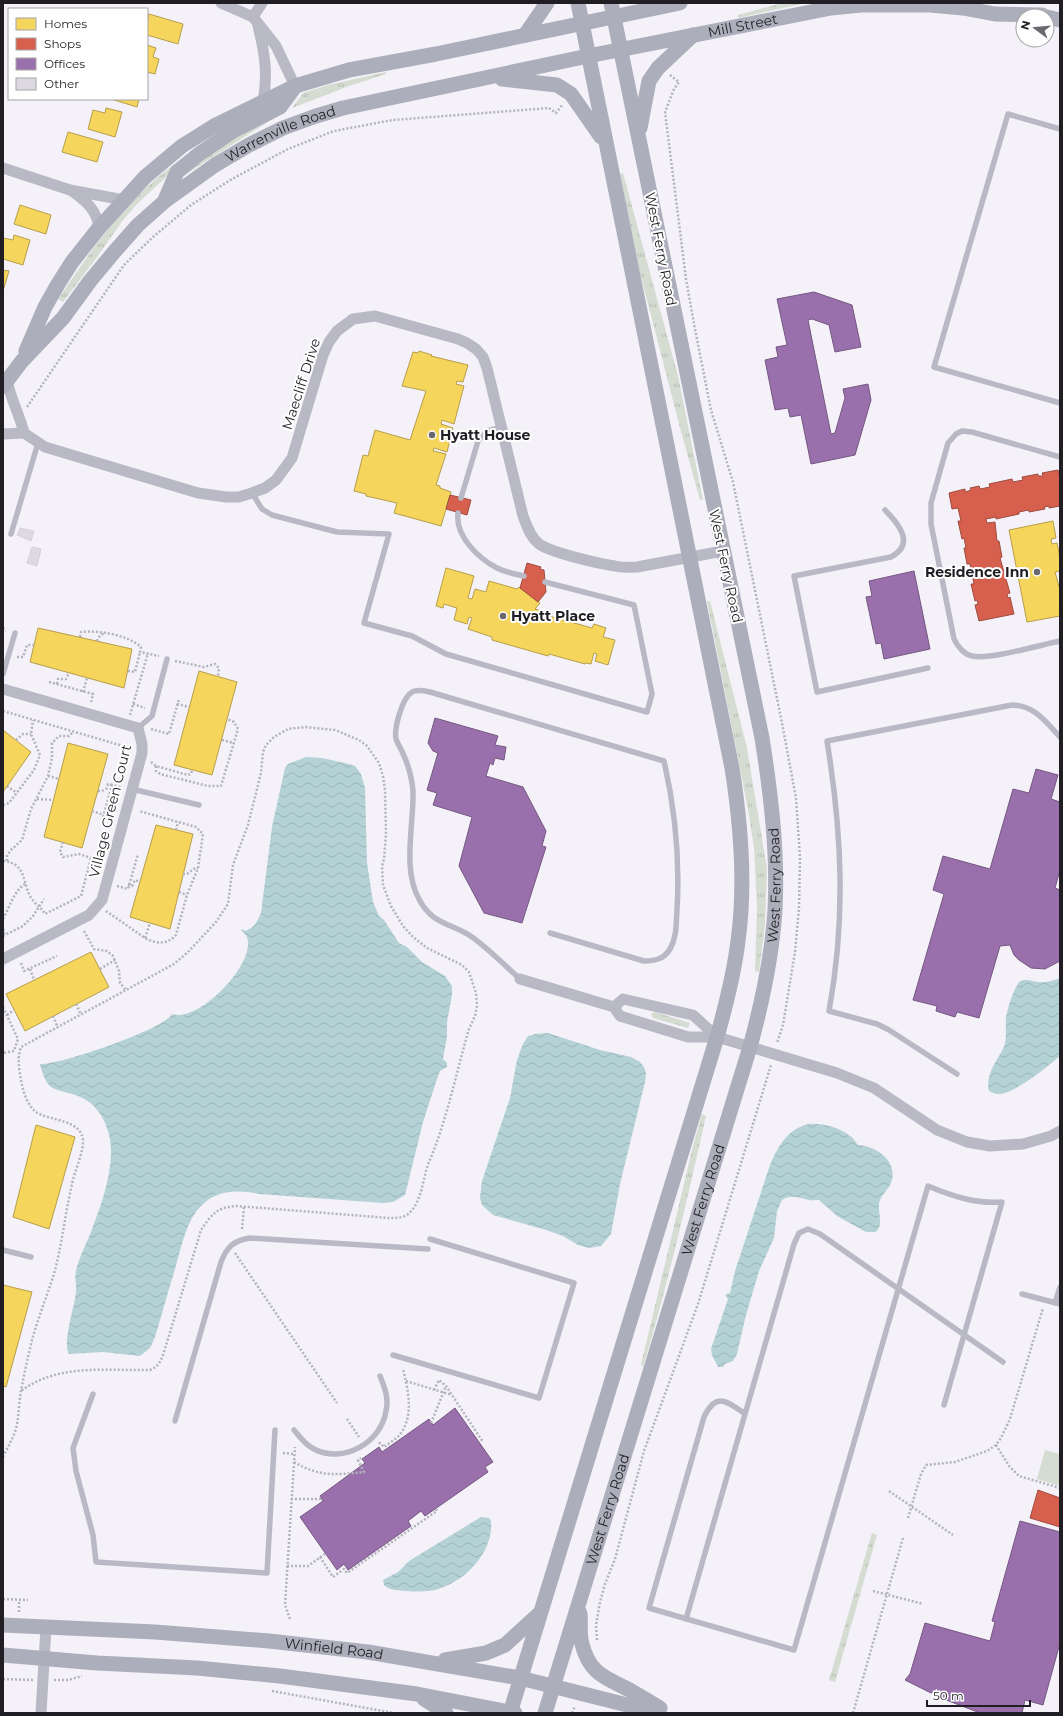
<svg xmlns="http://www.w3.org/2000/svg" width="1063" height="1716" viewBox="0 0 1063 1716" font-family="Montserrat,sans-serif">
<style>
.grass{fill:url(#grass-tufts)}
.green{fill:#d5dcd1}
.water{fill:url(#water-waves)}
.homes{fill:#f6d55c;stroke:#b69e4b}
.shops{fill:#d6604d;stroke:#9f4c40}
.offices{fill:#9970ab;stroke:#755782}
.building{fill:#dcd9e2;stroke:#d5d3d9}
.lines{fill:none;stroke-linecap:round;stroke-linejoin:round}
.path{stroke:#b3b3bc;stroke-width:2.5;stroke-dasharray:2 2;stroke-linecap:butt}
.lane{stroke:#b8b9c4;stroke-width:5.5}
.street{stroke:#b8b9c4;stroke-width:11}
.secondary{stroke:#adaebb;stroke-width:15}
.poi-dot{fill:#6a686e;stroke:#fefefe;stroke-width:1.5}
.labels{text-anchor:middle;stroke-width:4;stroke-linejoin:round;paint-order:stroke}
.street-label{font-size:14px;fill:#201e23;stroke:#fefefe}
.poi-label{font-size:14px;font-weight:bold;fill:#201e23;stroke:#fefefe;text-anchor:start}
</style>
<defs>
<pattern id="grass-tufts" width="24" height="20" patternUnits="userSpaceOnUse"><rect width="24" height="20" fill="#d5dcd1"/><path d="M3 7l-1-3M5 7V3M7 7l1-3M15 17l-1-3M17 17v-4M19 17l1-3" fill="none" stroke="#b7bcb3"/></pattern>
<pattern id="water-waves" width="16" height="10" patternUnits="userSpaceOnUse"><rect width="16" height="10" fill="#b4d2d6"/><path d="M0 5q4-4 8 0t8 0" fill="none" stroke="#9ab4b7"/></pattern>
</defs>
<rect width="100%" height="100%" fill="#f4f1f8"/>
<g class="grass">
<path d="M783 3H805L739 18 738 15Z"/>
<path d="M386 72V74L349 86 292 108 303 93 328 85Z"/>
<path d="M274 118 186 174 234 135Z"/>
<path d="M190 152 177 167 137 204 123 220 95 260 63 302 58 299C83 263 107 226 139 195 154 179 172 166 190 152Z"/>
<path d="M623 173 678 376 703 500H700L679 424 638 265 620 174Z"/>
<path d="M707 601H710L747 748 767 869 765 924 759 972 755 971 757 908 754 848 748 809Z"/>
<path d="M655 1012 690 1023 688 1028 653 1018 651 1014Z"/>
<path d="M702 1114 706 1116C687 1200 668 1284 643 1367L641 1365 693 1146Z"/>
<path d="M872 1533 877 1535 835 1682 829 1680Z"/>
</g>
<path class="green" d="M1045 1450 1060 1454V1486L1037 1479Z"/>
<g class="water">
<path d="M306 757 322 758 349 764 355 766 361 774 365 788 367 863 373 902 379 916 384 920 399 943 407 947 422 962 445 976 452 986V995L447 1022V1037L443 1059 447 1063V1067L440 1071 437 1079 423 1122 405 1195 393 1202 383 1203 260 1194C239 1190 218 1189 202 1205 186 1220 181 1249 175 1269 168 1292 162 1314 155 1337L150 1348 140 1356 103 1352 69 1354C62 1343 75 1305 76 1292 77 1285 74 1278 76 1271 79 1257 86 1245 91 1232 100 1208 110 1181 111 1155 112 1130 100 1102 75 1095 68 1092 55 1091 50 1086 45 1082 41 1069 40 1064 60 1065 165 1029 172 1014 198 1024 257 963 247 937 246 935 243 932 241 930L242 929 245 931C254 928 257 922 261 913L272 827 285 768 288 764Z"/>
<path d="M1060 978V1056C1047 1067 1018 1091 1001 1094 997 1094 992 1093 989 1091 985 1078 995 1062 1002 1051 1008 1041 1005 1028 1006 1017 1008 1007 1013 991 1019 982 1025 978 1030 981 1038 982 1045 983 1053 981 1060 978Z"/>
<path d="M548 1033 600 1050 631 1057 640 1062 644 1067 646 1073 645 1082 620 1184 611 1234 601 1246 589 1248 578 1245 563 1236 546 1230 493 1215 482 1205 480 1198 482 1181 510 1098 517 1060 523 1044 528 1036 535 1034Z"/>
<path d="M808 1124C823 1123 838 1127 850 1136 854 1138 855 1142 858 1145 876 1146 899 1161 891 1183 888 1190 880 1196 879 1204 878 1213 884 1227 875 1232H866L837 1216 819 1200C816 1200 812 1201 809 1200 800 1198 790 1194 782 1200L777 1211 774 1238 759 1271 746 1315 737 1354 733 1361 725 1364 723 1367H718L712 1355 711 1349 728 1299 725 1295 730 1293 735 1271 769 1168C777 1148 786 1130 808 1124Z"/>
<path d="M481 1517 489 1518 491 1521C494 1550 468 1579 441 1588 431 1592 418 1592 407 1591 399 1590 390 1591 384 1585L383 1580 398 1572 409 1561Z"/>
</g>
<g class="homes">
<path d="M149 14 183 24 178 44 147 35V21Z"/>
<path d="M147 45 156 48 153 57 159 59 155 74 147 72Z"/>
<path d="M111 99H139L137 107Z"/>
<path d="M106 108 122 112 115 137 88 129 93 110 105 113Z"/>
<path d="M68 132 103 142 97 162 62 152Z"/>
<path d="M20 205 51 215 46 234 14 224Z"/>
<path d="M14 235 30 240 23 265 3 259V238L13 240Z"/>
<path d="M3 270 9 271 3 291Z"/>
<path d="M419 351 432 355 431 356 468 365 463 382 457 381 456 384 464 386 454 424 442 420 441 424 453 428 447 452 434 448 433 451 446 454 436 485 440 486V488L451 492 441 526 394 513 397 503 366 496V494L354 491 363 455 368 456 375 430 410 440 426 391 402 386 413 352 418 353Z"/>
<path d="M1053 521 1056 538 1051 539 1052 544 1057 543 1060 557V571L1055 572 1060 590V616L1027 622 1009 530Z"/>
<path d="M446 568 474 576 468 598 472 599 475 589 486 592 489 581 517 589 519 587 540 603 535 609 550 613 549 616 592 628 594 624 606 628 603 637 615 640 608 665 595 661 597 654 594 653 591 664 585 663V664L549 654 548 656 492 640V637L468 629 472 618 469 617 467 624 454 620 457 608 444 604 443 608 436 606Z"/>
<path d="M38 628 132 649 124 688 30 662Z"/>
<path d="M199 671 237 682 212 775 174 765Z"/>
<path d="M3 730 31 752 3 792Z"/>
<path d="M68 743 108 754 82 848 44 837Z"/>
<path d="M156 825 193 834 170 929 130 917Z"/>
<path d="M91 952 109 987 25 1031 6 994Z"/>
<path d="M36 1125 75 1137 49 1229 13 1217Z"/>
<path d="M3 1285 32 1292 6 1387 3 1386Z"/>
</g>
<g class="shops">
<path d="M1058 470 1060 478V506L1049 508V506L1044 507 1045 509 1029 512V510L1019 512V514L996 519V517L986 519 987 523 995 522 997 541H999L1002 557 1000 558 1010 593 1007 594 1008 598 1010 597 1014 614 979 621 975 605 978 604 977 600 975 601 971 584H974L970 564H967L964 548H966L964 538 962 539 958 521H961L958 508 952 509 949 493 965 489V492L971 490 970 488 979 486 980 489 990 487 989 484 1012 479 1013 482 1023 480 1022 477 1038 474V476H1043L1042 473Z"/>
<path d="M450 495 471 500 467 515 446 509Z"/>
<path d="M527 563 541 567 540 569 544 570 546 592 538 602 520 588Z"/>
<path d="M1038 1490 1060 1498V1527L1030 1518Z"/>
</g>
<g class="offices">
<path d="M814 292 852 305 861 347 835 352 829 325 812 319 808 320 831 434 835 433 845 398 843 389 868 384 871 400 855 455 811 464 801 415 790 417 788 408 775 410 765 360 778 357 776 347 787 345 777 299Z"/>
<path d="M914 571 930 649 884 659 881 643 876 644 866 597 872 596 869 581Z"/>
<path d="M435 718 498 736 495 745 506 747 504 760 495 758 493 765 490 763 486 776 523 787 546 831 542 846 546 847 522 923 484 913 459 866 472 817 433 805 437 793 427 790 438 753 433 751 428 743Z"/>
<path d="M1036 769 1058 775 1051 799 1060 802V870L1055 888 1060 890V961L1045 969 1031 968 1019 960 1014 955 1010 945 1000 946 979 1018 957 1012 955 1017 936 1011 937 1006 913 1000 944 894 933 890 943 856 990 869 1013 789 1029 793Z"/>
<path d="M455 1408 493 1462 485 1467 488 1472 425 1516 421 1511 408 1521 411 1526 348 1570 344 1564 337 1570 300 1517 323 1501 320 1496 365 1463 362 1459 379 1447 382 1452 429 1419 433 1425Z"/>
<path d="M1020 1521 1060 1532V1643L1043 1705 1025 1700 1022 1713H980L941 1698 905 1680 910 1674 925 1623 990 1641 995 1622 992 1621Z"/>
</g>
<g class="building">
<path d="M20 528 34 531 31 541 17 535Z"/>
<path d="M32 547 41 549 37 566 27 563Z"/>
</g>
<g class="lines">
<g class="path">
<path d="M670 75 679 82 674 89 665 112 686 279 694 324 711 410 733 482 782 723 796 798 800 858 799 908 795 952 783 1025 777 1043"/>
<path d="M27 407 124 265 153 237 191 205 232 179 288 149 334 131 393 120 549 108 556 113 563 104"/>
<path d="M3 628 6 631"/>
<path d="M80 637 81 632C98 630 128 635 141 647L140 652 159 656"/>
<path d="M97 641 99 637 105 632"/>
<path d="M17 657H23L27 645H34"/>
<path d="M175 661 204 667 215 664 219 668 218 677"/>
<path d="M128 671 135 672 140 652"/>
<path d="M49 682 93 694 91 702"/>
<path d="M57 684 58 679H66L69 673"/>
<path d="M83 692 87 678"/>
<path d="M133 704 145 708"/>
<path d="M177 704 189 707"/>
<path d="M3 711 130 748"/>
<path d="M130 715 148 653"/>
<path d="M151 729 169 734 179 699"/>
<path d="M16 740 23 734H31"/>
<path d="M222 740 234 743"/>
<path d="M151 762 156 766 188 775 191 774 192 770"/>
<path d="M156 766V771L160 774 208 786H221L238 729 234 722 227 719"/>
<path d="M48 776 59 779"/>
<path d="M7 786 17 793"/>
<path d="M98 791H102L107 788 108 784 112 785"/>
<path d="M37 799 53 800"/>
<path d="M3 805 9 803 34 770 40 755 31 734 33 720"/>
<path d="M92 811 104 815"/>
<path d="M102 821 112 785 121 787"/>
<path d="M176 830 178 822"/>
<path d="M63 842 60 852 63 857 79 854 91 858"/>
<path d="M3 861C28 863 22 886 32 899 36 905 42 908 45 914L81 896 91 858 101 861"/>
<path d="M7 861V856L11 850 22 840 31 809 48 776 52 758V743L59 736H69L73 732"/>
<path d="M183 874H187L195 868H198"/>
<path d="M128 885 132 886 135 880 140 882"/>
<path d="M117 886 128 889 138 854"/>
<path d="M179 892 187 895"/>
<path d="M106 911 145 938C156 944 167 945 176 935L187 895 198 868 203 834 196 827 139 811"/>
<path d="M3 919C10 906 14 891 26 883"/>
<path d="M3 929 5 934"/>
<path d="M84 931 94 949 107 951 113 956 119 971 120 983 126 990"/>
<path d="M3 936 23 926 33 916 44 899"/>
<path d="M145 938 150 923"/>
<path d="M21 963 24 971 57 956"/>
<path d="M30 969 34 980"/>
<path d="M100 969 115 960"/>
<path d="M76 1004 81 1015"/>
<path d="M3 1007 18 1039 14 1051 3 1053"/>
<path d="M7 1015 14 1010"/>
<path d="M53 1016 58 1028"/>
<path d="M242 1229 244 1207"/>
<path d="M235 1253 337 1403"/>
<path d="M406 1381 452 1395"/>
<path d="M434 1390 439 1380 446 1386 483 1442"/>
<path d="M347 1419 359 1437"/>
<path d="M431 1423 446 1386"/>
<path d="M379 1444 380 1443 384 1447C389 1443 397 1439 401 1433 414 1414 408 1390 403 1369"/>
<path d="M996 1445 1009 1466 1019 1476 1060 1488"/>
<path d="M283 1453 294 1454"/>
<path d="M3 1457C8 1446 15 1436 17 1424 19 1413 19 1401 21 1391 24 1374 28 1357 32 1340 38 1318 47 1296 54 1274 62 1245 65 1214 72 1184 74 1173 84 1151 83 1140 81 1119 49 1121 36 1112 27 1105 23 1091 21 1080 19 1069 17 1057 21 1047L174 964 188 952 216 922 228 904 233 865 248 825 261 773 263 752 266 745 274 737 288 729 305 727 335 730 359 740 367 746 379 763 383 776 385 790 386 834 384 859 382 866 383 885 391 906 403 926 413 937 427 948 462 965 469 972 476 993 477 1006 475 1016 469 1029C456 1073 447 1120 429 1162 422 1179 423 1202 407 1215 402 1218 395 1218 389 1218L237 1206C217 1207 212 1214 201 1230L164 1352C161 1361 159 1366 150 1370 106 1371 59 1363 21 1391"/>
<path d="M294 1462C320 1477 335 1475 364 1472L358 1460 361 1458"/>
<path d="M889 1491 953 1535"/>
<path d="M291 1499H322"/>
<path d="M908 1518 921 1474 926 1465 955 1462 987 1451 996 1445 1001 1438 1010 1419 1043 1308"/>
<path d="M320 1557 333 1577 344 1569 347 1573 437 1511 436 1509"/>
<path d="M287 1566H308L325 1554"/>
<path d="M873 1591 923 1604"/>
<path d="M3 1599 28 1600"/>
<path d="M19 1612V1600"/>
<path d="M290 1619 285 1605 295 1447"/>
<path d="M597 1640 596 1625 600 1602 605 1584 615 1559 644 1451 698 1304 771 1065"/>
<path d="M3 1679 33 1680"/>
<path d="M54 1680H68L82 1676"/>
<path d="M272 1691 394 1713"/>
<path d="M572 1713 575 1706"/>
<path d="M853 1713 903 1538"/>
</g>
<g class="lane">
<path d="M1060 129 1008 114 934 367 1060 403"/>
<path d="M1060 457 972 432 962 431 956 434 948 443 931 503V524L954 639C958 647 963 654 972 656 989 660 1040 645 1060 641"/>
<path d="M252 493 262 509 272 515 337 532 389 534 364 623 412 636 446 654 647 712 652 694 634 605 545 582"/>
<path d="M461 498 478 441 487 431 502 427"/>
<path d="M885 510C898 523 916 544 891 557L794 576 817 692 928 668"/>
<path d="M458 513C455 536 478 558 497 568 505 572 515 574 524 576"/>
<path d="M11 534 38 443"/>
<path d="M3 674 15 633"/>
<path d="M138 728 152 716 167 659"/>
<path d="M132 789 199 805"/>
<path d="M520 979C504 965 489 949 472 937 452 923 432 925 419 899 402 869 414 824 413 791 412 779 409 767 404 756 402 750 398 745 396 739 394 728 402 698 412 692 417 689 425 691 430 692L664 761C675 809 680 860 677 910 676 923 677 937 670 949 664 959 655 961 644 961L550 933"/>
<path d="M957 1074 889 1030 877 1024 829 1011C846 919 842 833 827 741L1012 705C1034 705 1046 722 1060 737"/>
<path d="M3 1250 31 1257"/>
<path d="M1022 1294 1060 1304"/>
<path d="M1055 1303 1060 1287"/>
<path d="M393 1355 539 1398 574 1283 430 1239"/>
<path d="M93 1394 73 1448 76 1471 93 1535 96 1562 267 1573 275 1430"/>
<path d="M744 1413C726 1401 716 1392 704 1417L649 1608 794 1650 928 1186C952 1196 975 1204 1002 1202L944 1405"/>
<path d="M175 1421 221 1262C227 1247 233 1241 249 1238L428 1249"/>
<path d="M294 1430C300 1437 305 1445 314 1449 343 1464 381 1443 386 1411 389 1399 385 1388 380 1376"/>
<path d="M686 1619 794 1244 799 1233 808 1229 820 1234 1003 1362"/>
</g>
<g class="street">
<path d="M221 3 253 17 276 46 295 86"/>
<path d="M253 17 262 3"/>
<path d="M258 26C265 54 268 74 263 102"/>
<path d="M3 168 70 190 124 200"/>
<path d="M72 191C86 201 97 210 99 228"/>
<path d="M7 380C10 398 20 415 24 433L45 447 198 493 226 497H239L252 493 265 488 276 480 292 458 323 355 329 342 337 331 353 319 375 316 458 339 467 343 476 349 483 357 487 368 523 516C527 526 530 536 538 543 547 552 601 564 615 566 622 568 629 567 637 567L723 551"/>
<path d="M3 434 24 433"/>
<path d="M3 689 138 728 142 744V753L102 900 89 915 3 959"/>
<path d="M520 979 614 1007 620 1016 688 1037H717L837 1073 874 1088 937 1130 967 1142 990 1146 1023 1144 1051 1136 1060 1131"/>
<path d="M614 1007 623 999 693 1015 717 1037"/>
<path d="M41 1713 46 1627"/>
</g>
<g class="secondary">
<path d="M1047 17 1060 20"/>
<path d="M525 35 547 3"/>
<path d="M502 79 557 85 571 94 601 137"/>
<path d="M640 128 649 81 658 68 693 35"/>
<path d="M165 200 177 172 199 154 233 131 280 107 294 88"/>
<path d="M26 351 45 307 58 284 72 262 99 228 145 177 182 146 214 126 295 86 349 70 436 54 680 3"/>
<path id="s1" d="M3 386 22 361 63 318 90 281 115 251 138 225 165 201 215 165 249 145 283 128 316 116 343 108 588 56 831 8 861 5H930L963 8 995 14 1042 15"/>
<path d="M580 1613C581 1623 579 1634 582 1644 590 1676 608 1678 633 1692 642 1697 651 1703 660 1708"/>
<path id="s2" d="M3 1625 155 1632 269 1641 368 1652 520 1678 659 1713"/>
<path d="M3 1655 97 1663 197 1668 280 1676 417 1694 515 1713"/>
<path d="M445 1660 486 1653 505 1645 540 1613"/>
<path d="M424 1699 446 1713"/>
<path d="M510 1713 717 1037C726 1005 734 974 738 941 746 884 741 825 732 768L578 3"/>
<path id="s3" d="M545 1713 750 1047C762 1003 772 957 775 910 778 853 771 795 762 738L611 3"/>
</g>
</g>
<g class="poi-dot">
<circle cx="432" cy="435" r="4"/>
<circle cx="1037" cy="572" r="4"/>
<circle cx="503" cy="616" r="4"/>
</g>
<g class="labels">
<g class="street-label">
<text dy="5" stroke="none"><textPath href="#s1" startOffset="857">Mill Street</textPath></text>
<text dy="5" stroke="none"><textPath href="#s1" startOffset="381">Warrenville Road</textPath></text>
<text transform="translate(661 249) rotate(79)" y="5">West Ferry Road</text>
<text transform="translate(301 384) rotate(-72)" y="5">Maecliff Drive</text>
<text transform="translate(726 566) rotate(78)" y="5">West Ferry Road</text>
<text transform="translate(110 811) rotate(-76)" y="5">Village Green Court</text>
<text dy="5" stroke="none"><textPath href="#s3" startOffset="861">West Ferry Road</textPath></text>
<text dy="5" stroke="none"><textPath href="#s3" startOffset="537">West Ferry Road</textPath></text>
<text dy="5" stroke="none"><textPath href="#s3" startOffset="213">West Ferry Road</textPath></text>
<text dy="5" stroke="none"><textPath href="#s2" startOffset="332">Winfield Road</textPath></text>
</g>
<g class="poi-label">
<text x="440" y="440">Hyatt House</text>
<text x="1029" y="577" text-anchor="end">Residence Inn</text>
<text x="511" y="621">Hyatt Place</text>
</g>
</g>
<rect width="1063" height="1716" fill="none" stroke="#201e23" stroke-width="8"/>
<rect x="8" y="8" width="140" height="92" fill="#fefefe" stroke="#a5a4a6"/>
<rect x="16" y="18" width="20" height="12" fill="#f6d55c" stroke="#a5a4a6"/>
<text x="44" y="28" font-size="12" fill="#201e23">Homes</text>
<rect x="16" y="38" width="20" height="12" fill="#d6604d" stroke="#a5a4a6"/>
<text x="44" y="48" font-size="12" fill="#201e23">Shops</text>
<rect x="16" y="58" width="20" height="12" fill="#9970ab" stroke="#a5a4a6"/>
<text x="44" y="68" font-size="12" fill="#201e23">Offices</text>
<rect x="16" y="78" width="20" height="12" fill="#dcd9e2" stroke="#a5a4a6"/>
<text x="44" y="88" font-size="12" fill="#201e23">Other</text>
<g transform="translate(1035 28) rotate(286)"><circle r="19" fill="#fefefe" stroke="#a5a4a6"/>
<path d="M0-3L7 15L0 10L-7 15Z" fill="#6a686e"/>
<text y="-6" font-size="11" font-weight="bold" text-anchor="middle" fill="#201e23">N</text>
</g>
<path d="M927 1700v6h103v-6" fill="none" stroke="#201e23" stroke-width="2"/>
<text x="933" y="1700" font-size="12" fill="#201e23" stroke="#fefefe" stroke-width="3" paint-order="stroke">50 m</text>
</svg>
